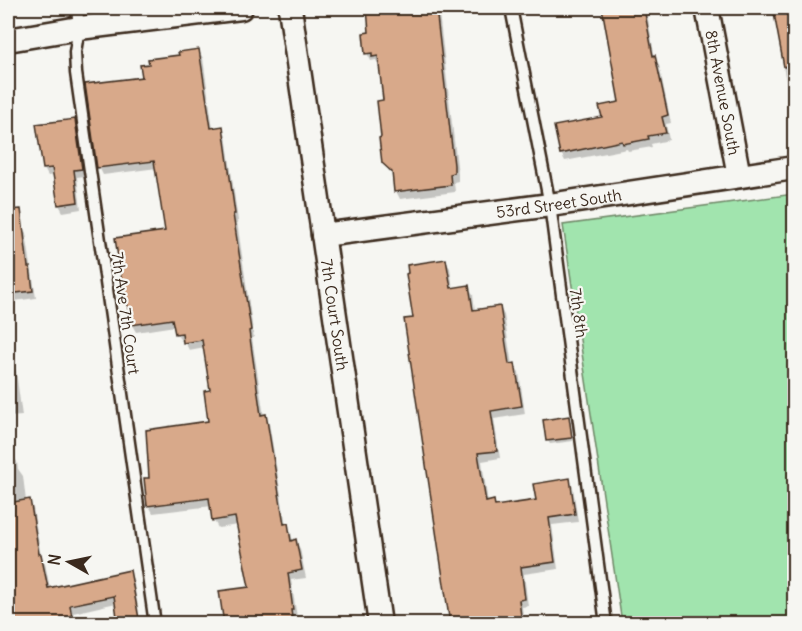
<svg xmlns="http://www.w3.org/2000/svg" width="802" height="631" viewBox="0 0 802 631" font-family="Delius,sans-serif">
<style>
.green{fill:#a1e4ae;stroke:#6e8766;stroke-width:1.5}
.shadow{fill:#0003}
.building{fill:#d8a98a;stroke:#3b2a1e;stroke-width:1.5}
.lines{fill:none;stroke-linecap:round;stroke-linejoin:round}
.service-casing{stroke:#3b2a1e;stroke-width:15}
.minor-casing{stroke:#3b2a1e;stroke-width:27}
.service{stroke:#f6f6f2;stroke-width:10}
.minor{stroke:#f6f6f2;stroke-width:22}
.labels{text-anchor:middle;stroke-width:4.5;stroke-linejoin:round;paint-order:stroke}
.street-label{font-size:16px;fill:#3b2a1e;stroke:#f6f6f2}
</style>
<rect width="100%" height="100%" fill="#f6f6f2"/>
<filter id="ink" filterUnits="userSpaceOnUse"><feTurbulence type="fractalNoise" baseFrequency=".0167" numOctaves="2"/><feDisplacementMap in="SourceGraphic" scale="12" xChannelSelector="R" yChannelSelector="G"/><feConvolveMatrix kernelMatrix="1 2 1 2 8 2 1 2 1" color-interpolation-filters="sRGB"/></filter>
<g filter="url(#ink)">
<path class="green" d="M794 194V623H622L563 225Z"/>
<g class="shadow">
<path d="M373 8H436L439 13 458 174V181L454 182 455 192 400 199 396 191 394 176 389 171 384 162V101L380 63 378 64 376 60 371 61 367 53 371 33Z"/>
<path d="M603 8H646L655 59 659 65 671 123 666 124 669 140 651 144 652 147 628 151 627 149 565 161 561 153 621 103Z"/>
<path d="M772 8H794V123L783 66H786L777 24 774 18Z"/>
<path d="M198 50 203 58 213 129 222 128 226 135 238 221H237L254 338H252L264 416H265L269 423 286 525 291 532 293 542 296 541 300 549 306 578 291 580 297 617 294 618 295 624H225L250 588 238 525 218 528 214 521 212 506 153 513 149 506 151 479 210 422 212 391 205 347 189 350 184 340 181 341 176 333 175 326 136 332 132 325 129 301 125 296 166 232 157 168 103 175 99 167 143 78 180 57Z"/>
<path d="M8 114 13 153 8 154Z"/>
<path d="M74 120 78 127 85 176 77 177 81 209 63 212 59 205 55 175 48 176 44 169Z"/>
<path d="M8 209 12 216 22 226 26 233 36 298 14 301 15 311 8 312Z"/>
<path d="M445 261 450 268 453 289 468 287 473 294 475 311 500 308 504 315 512 365H514L519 372 525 414 494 419 500 458 482 461 488 503 493 502 497 508 538 501 569 480 573 487 578 522 552 525 558 569 524 574 528 606 522 607 524 624H452L415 319Z"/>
<path d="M8 336 11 363H12L16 371 22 416 8 417Z"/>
<path d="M568 418 570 421 573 441 550 444 548 441Z"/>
<path d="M8 422 12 455H13L17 462 18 469 23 476 26 501H29L33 508 41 557 45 563 50 589 129 572 133 579 139 612 138 610 140 624 116 603 73 613 75 624H8Z"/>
</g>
<g class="building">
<path d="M382 8H436L454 165V173L450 174 451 185 394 192 392 172 382 163 379 138 381 137 377 101 383 100 378 56 372 57V53L365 54 363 33 369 32 367 9Z"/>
<path d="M602 8H644L653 56 655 55 668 115 662 117 666 133 648 136 649 139 623 144 622 141 560 154 554 126 602 117 599 106 619 102Z"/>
<path d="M773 8H795V66L784 67Z"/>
<path d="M199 49 211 128 223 126 235 214H233L251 330 249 331 261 415 266 414 284 524 288 523 291 541 296 539 302 570 288 573 293 610H291L293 624H224L219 591 249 587 235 517 212 521 209 498 147 506 144 478H149L146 430 208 421 204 391 210 390 202 340 183 343 182 333 175 334 172 319 131 325 126 296H124L115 238 165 231 154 161 97 168 85 84 142 77 140 65 149 64 148 59 179 55 178 52Z"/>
<path d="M75 119 82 169 74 170 78 202 58 205 52 168 43 169 36 124Z"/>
<path d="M21 209 28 267H30L33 291 8 294V210Z"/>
<path d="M446 259 451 288 469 285 473 310 500 306 509 364 515 363 522 406 491 411 497 451 478 453 486 502 494 500 495 506 536 500 533 484 570 478 575 514 549 518 555 562 521 567 525 599 519 600 522 624H450L404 319 413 318 406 274 408 273 407 265Z"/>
<path d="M569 416 572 438 546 441 543 420Z"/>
<path d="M30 499 39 554H41L48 588 130 570 140 624H118L114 596 70 605 73 624H8V503Z"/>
</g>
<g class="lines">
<g class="service-casing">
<g id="service">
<path d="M77 8 79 28 75 52 76 73 155 624"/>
<path d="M511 8 550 205 606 624"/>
</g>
</g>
<g class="minor-casing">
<g id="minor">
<path id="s1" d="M290 8 380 624"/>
<path id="s2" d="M707 8 739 176"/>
<path d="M8 40 79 28 241 8"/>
<path id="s3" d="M323 235 550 205 794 168"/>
</g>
</g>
<use href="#service" class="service"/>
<use href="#minor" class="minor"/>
</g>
</g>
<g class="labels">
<g class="street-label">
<text dy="6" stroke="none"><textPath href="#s2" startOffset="86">8th Avenue South</textPath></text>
<text dy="6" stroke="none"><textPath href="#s3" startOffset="238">53rd Street South</textPath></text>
<text transform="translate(126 313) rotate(82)" y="6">7th Ave 7th Court</text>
<text transform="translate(579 313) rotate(82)" y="6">7th 8th</text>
<text dy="6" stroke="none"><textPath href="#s1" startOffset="310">7th Court South</textPath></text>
</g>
</g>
<rect width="802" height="631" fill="none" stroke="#f6f6f2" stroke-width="30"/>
<rect x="15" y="15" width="772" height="601" fill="none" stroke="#3b2a1e" stroke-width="2" filter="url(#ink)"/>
<g transform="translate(69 562) rotate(279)" stroke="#f6f6f2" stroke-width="4.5" paint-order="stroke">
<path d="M0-4.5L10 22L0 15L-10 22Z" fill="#3b2a1e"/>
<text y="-9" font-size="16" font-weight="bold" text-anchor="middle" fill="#3b2a1e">N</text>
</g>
</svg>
